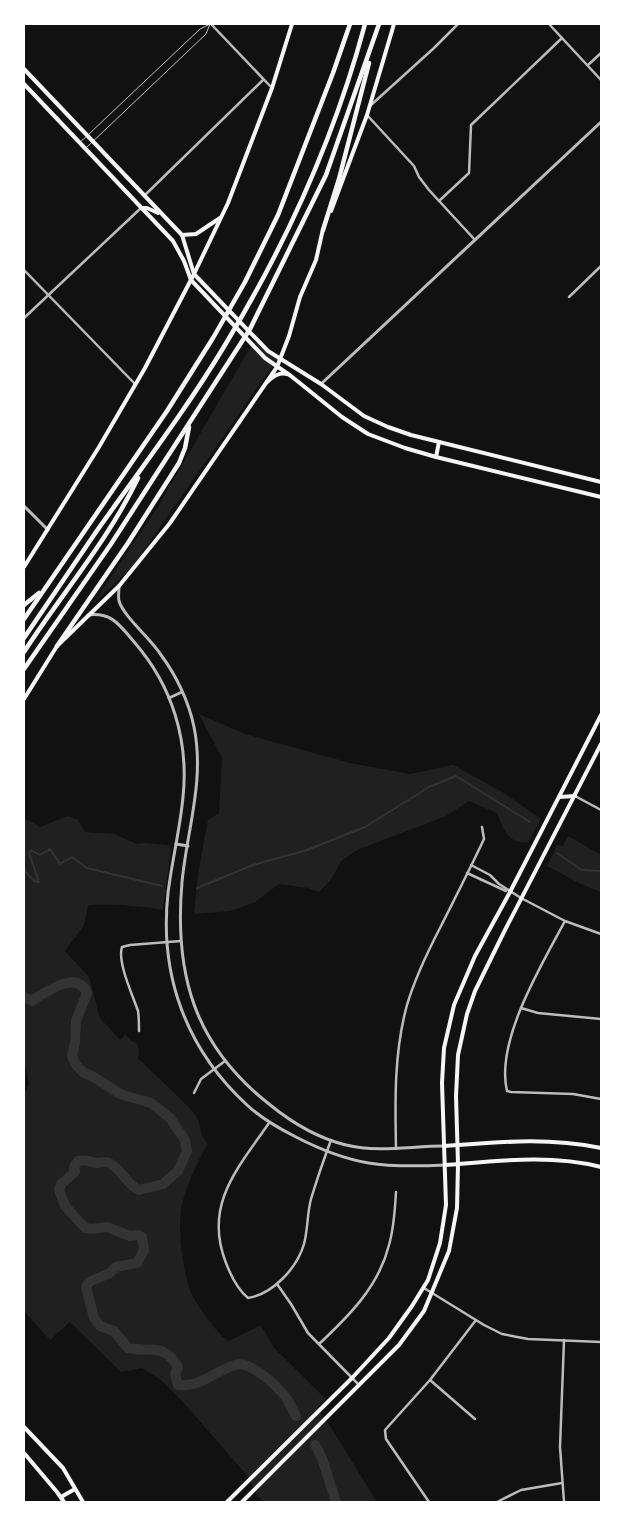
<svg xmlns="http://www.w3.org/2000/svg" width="625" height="1526" viewBox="0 0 625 1526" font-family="'PT Sans Narrow',sans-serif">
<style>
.green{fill:#202020}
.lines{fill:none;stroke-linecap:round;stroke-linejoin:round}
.stream{stroke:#333;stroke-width:2}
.river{stroke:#333;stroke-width:10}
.service{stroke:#bcbcbc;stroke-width:1}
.minor{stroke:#bcbcbc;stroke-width:2.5}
.tertiary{stroke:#bcbcbc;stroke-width:3}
.secondary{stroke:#f5f5f5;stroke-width:4}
.primary{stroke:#f5f5f5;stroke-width:4}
.motorway{stroke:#f5f5f5;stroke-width:4.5}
</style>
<rect width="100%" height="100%" fill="#111"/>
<g class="green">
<path d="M259 339 278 358 140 556 129 570 93 604 159 505 234 375 251 346Z"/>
<path d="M199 714 245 734 350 763 410 774 453 765 504 793 541 819 528 842C508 844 503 829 497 813L469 801 446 816 357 850 341 861 332 878 319 892 308 888 279 884 255 902 231 911 194 914 198 874 208 820 219 813 222 758Z"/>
<path d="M68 816 78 820 85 832 114 834 137 844 144 843 169 845 171 848 163 910C151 907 97 902 88 906L84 925 65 951 89 977 100 1018 120 1040 125 1034 131 1041 137 1043 139 1050 138 1058C157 1078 179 1095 196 1116 202 1125 199 1136 208 1144 197 1161 184 1191 181 1211 178 1231 183 1271 190 1290 194 1300 202 1311 208 1319 215 1328 220 1336 229 1341L261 1325 274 1348 326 1399 317 1408 330 1426 377 1502H264L258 1496 245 1473 183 1402 161 1380 142 1368 121 1372 70 1322 50 1340 24 1311V1094L29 1084 24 1060V818L40 827Z"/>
<path d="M568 836 601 855V892L581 884 547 866 557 845 563 846Z"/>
</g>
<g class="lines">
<g class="stream">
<path d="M557 853 582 870 601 871"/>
<path d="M24 870 34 881 39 882 29 853 31 850 40 855 50 849 60 864 72 857 87 868 162 886"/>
<path d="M197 888 253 865 307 850 365 827 429 787 456 776 530 822"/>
</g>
<g class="river">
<path d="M24 997 32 1001C46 992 77 969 87 993L76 1021 75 1043 72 1056 76 1065 84 1073 92 1076 120 1094 151 1103 170 1118 185 1140 187 1151 178 1171 163 1184 139 1190C126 1184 122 1169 109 1163 105 1161 101 1163 97 1163 89 1162 88 1159 78 1161L74 1167 75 1172 61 1184 59 1190 65 1206 85 1228 91 1229 107 1227 130 1236 138 1235 142 1237 144 1250 137 1263 116 1267 110 1273 89 1282 86 1287 94 1318 100 1326 114 1331 128 1348C152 1353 163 1342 178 1367L175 1374 178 1385C200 1388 215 1371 235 1365 251 1360 278 1387 287 1399 290 1404 293 1411 296 1416"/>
<path d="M315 1445 322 1458 336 1502"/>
</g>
<g class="service">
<path d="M89 134 200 29 210 24"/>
<path d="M80 142 86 137"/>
<path d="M86 148 206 34 210 24"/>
</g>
<g class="minor">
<path d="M211 24 272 88"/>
<path d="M549 24 601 80"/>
<path d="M588 65 601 53"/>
<path d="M371 105 434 48 458 24"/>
<path d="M367 115 414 166 419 177 429 190 475 240"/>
<path d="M144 196 263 80"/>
<path d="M439 201 469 173 471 125 562 38"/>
<path d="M24 270 135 384"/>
<path d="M569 297 601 266"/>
<path d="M24 318 141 208"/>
<path d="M575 796 601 810"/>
<path d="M471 865 490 875 499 884 521 898 565 921 601 934"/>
<path d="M467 873 506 891"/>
<path d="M565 921C542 964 495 1041 507 1091L511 1092 573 1094 601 1099"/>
<path d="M521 1008 538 1013 601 1019"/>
<path d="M139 1031C139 1025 139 1017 138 1011 133 996 117 962 122 947L130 945 181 941"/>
<path d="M194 1093 201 1079 225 1061"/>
<path d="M269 1123C238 1168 203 1205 226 1263 231 1276 237 1289 248 1298 273 1294 297 1268 304 1244 308 1229 307 1214 311 1199 317 1179 324 1159 331 1140"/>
<path d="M396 1149C395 1101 394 1052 407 1005 415 978 427 953 440 928 455 898 470 869 484 839L482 827"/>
<path d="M277 1284 291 1304 308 1333 359 1385"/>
<path d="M424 1288 484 1325 502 1334 528 1339 601 1342"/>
<path d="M319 1344C349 1316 379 1286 389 1245 394 1228 395 1210 396 1192"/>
<path d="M430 1380 475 1419"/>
<path d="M429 1502 386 1439 385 1430 430 1380 476 1320"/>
<path d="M497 1502 521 1490 562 1483"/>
<path d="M564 1502 560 1447 564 1340"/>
</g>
<g class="tertiary">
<path d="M321 384 601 122"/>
<path d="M24 506 48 530"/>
<path d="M119 586C119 591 118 597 119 601 124 617 151 639 161 655 176 675 189 702 194 727 205 780 187 830 182 882 174 974 194 1045 269 1104 291 1122 317 1138 346 1145 378 1153 411 1146 444 1146"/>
<path d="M88 615C113 612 120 626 135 643 172 686 189 740 183 797 180 829 172 861 168 893 159 975 186 1049 247 1105 262 1119 278 1128 296 1137 352 1166 384 1168 445 1165"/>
<path d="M169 698 182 692"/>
<path d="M176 844 188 846"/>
</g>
<g class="secondary">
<path d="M24 69 182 235 194 274"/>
<path d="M24 84 173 241 184 261 191 280"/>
<path d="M142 208H147L158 213"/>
<path d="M331 211 367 115 394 24"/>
<path d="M182 235 196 234 220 218"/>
<path d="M24 567 99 447 145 368 194 274 228 203 272 88 292 24"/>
<path d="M24 699 57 646 119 586 170 523 277 367 289 336 300 297 316 260 323 229"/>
<path d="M559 797 575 796"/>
<path d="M445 1146C499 1142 547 1137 601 1148"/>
<path d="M445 1165C497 1161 551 1154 601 1167"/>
<path d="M24 1427 63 1468 83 1502"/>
<path d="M24 1453 57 1492 64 1502"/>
<path d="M61 1497 75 1489"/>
<path d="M227 1502 352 1378 389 1338 412 1306 428 1280 440 1243 446 1205 442 1083 444 1048 454 1005 475 956 510 892 601 715"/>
<path d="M242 1502 399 1345 424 1311 449 1251 457 1208 458 1164 456 1096 458 1055 467 1014 475 991 504 932 601 744"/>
</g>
<g class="primary">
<path d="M194 274 268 351 321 384 364 416 388 427 411 435 601 482"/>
<path d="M191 280 265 358 291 376 342 417 368 434 405 448 436 457 601 497"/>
<path d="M267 382C273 377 278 372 287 374"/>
<path d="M436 457 439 442"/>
</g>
<g class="motorway">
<path d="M323 230 339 179 369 63"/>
<path d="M24 605 39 593"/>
<path d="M24 619 167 411 213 338 245 282 278 215 333 73 350 24"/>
<path d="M24 638C48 603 72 567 96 532 140 470 186 410 225 345 285 246 335 136 365 24"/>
<path d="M57 646 128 543 179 463 185 448 189 427"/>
<path d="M24 652C62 593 108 541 138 478"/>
<path d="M24 669 111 544 250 329 326 175 379 24"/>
</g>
</g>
<rect width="625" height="1526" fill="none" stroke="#ffffff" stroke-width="50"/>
</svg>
